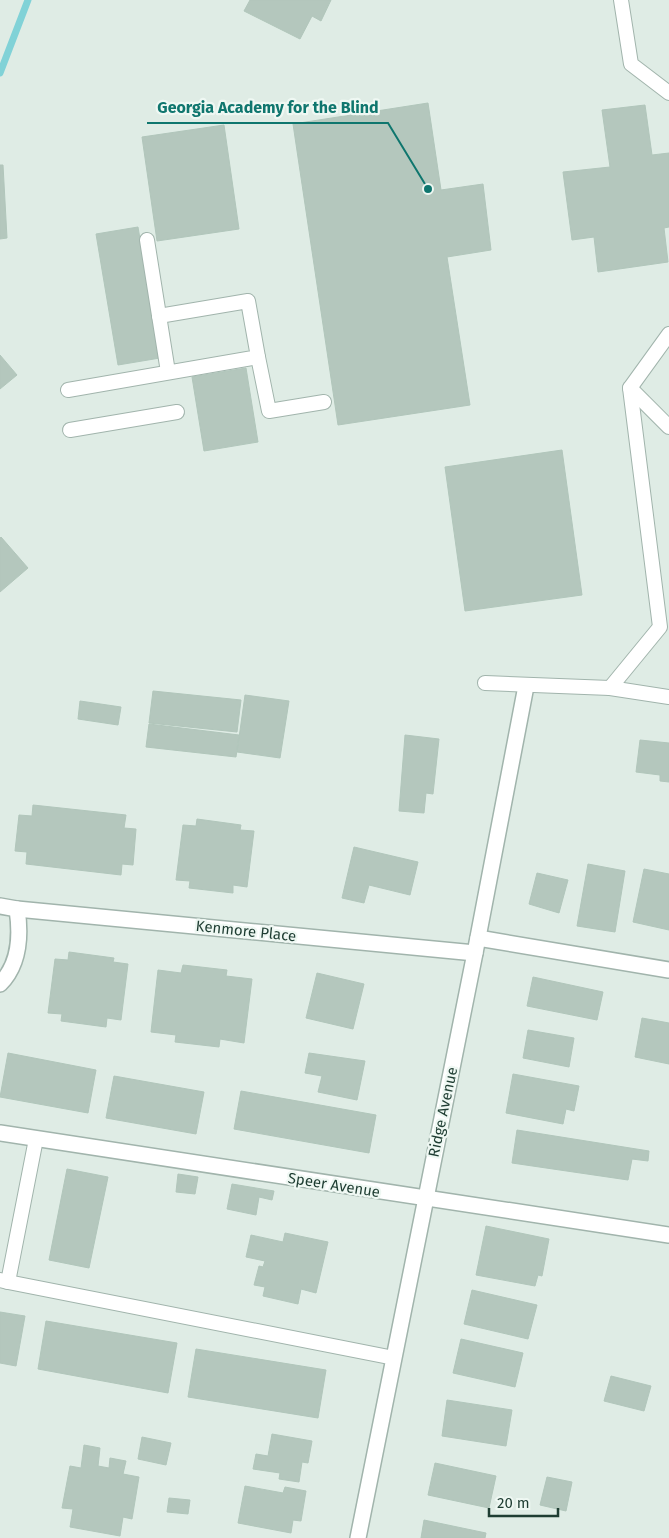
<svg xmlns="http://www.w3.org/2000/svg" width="669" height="1538" viewBox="0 0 669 1538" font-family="'Fira Sans',sans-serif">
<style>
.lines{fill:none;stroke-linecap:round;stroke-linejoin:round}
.stream{stroke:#81d2d7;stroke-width:7}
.building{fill:#b4c7bd;stroke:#b1c6bb}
.lane-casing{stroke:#a1b4ac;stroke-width:16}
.street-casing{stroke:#a1b4ac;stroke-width:18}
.lane{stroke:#fff;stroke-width:14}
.street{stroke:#fff;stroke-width:15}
.labels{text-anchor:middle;stroke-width:4.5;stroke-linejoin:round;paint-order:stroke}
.street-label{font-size:15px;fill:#1e3d32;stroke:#eff8f3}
.leader{fill:none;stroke:#0f766e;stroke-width:2}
.callout-dot{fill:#0f766e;stroke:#eff8f3;stroke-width:2}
.callout-label{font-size:16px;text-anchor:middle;font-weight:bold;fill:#0f766e;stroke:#eff8f3;stroke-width:4.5;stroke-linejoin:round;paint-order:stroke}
</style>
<rect width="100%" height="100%" fill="#dfece5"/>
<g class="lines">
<path class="stream" d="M0 73 28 0"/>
</g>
<g class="building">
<path d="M250 0H331L321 21 312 16 300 39 244 11Z"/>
<path d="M428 103 441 190 483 184 491 250 447 257 470 405 338 425 293 124Z"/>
<path d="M645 105 652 155 669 153V227L664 228 668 262 598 272 594 237 572 240 563 172 610 167 602 110Z"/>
<path d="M224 125 239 229 157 241 142 137Z"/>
<path d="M0 165H3L7 238 0 239Z"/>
<path d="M138 227 160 358 118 365 96 234Z"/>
<path d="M0 355 17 375 0 389Z"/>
<path d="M246 368 258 442 204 451 192 377Z"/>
<path d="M562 450 582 595 465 611 445 467Z"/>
<path d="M1 537 28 568 0 592V538Z"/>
<path d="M153 691 241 700 237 732 149 723Z"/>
<path d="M245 695 289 701 280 758 237 752Z"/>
<path d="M80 701 121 707 118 725 78 719Z"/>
<path d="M149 724 239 735 236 757 146 747Z"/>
<path d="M405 735 439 739 433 794 426 793 424 813 399 811Z"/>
<path d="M640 740 669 743V782L660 781V775L636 772Z"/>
<path d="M33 805 126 815 124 828 136 829 133 865 122 864 121 875 26 864 27 852 15 851 19 815 32 816Z"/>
<path d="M197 819 241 825 240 830 254 831 247 887 233 885V893L189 888 190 881 176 880 183 825 196 826Z"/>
<path d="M354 847 418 862 410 895 369 885 364 903 342 898Z"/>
<path d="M588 864 625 871 615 932 577 926Z"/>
<path d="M644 869 669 874V930L633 922Z"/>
<path d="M537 873 568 880 559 913 529 904Z"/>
<path d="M69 952 114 958 113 962 128 964 121 1020 107 1018 106 1027 61 1021 62 1014 48 1013 55 959 68 960Z"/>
<path d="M183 965 227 970 226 976 252 979 244 1043 220 1039 219 1047 175 1042 176 1035 151 1032 158 970 181 973Z"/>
<path d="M317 973 364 984 353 1029 306 1018Z"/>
<path d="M533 977 603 992 597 1020 527 1006Z"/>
<path d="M642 1018 669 1023V1064L635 1057Z"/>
<path d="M528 1030 574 1038 569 1067 523 1058Z"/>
<path d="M8 1053 96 1070 88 1113 0 1097Z"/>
<path d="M309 1053 365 1061 357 1100 318 1092 322 1076 305 1073Z"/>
<path d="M513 1074 579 1086 574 1111 566 1109 563 1124 506 1113Z"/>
<path d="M114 1076 204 1092 196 1134 106 1118Z"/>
<path d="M241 1091 376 1115 369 1153 234 1129Z"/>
<path d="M517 1130 649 1151 648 1161 632 1159 628 1180 512 1163Z"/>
<path d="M67 1169 108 1177 89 1268 49 1260Z"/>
<path d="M178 1174 198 1177 195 1194 176 1192Z"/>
<path d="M232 1184 274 1191 272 1200 259 1197 256 1215 227 1209Z"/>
<path d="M486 1226 549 1239 542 1276 538 1275 535 1286 476 1275Z"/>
<path d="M285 1233 328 1242 316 1293 301 1289 298 1304 263 1296 265 1287 254 1285 259 1266 263 1267 265 1261 246 1257 251 1235 283 1242Z"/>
<path d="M472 1290 537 1305 528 1339 464 1324Z"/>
<path d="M0 1312 25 1316 16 1366 0 1363Z"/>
<path d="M46 1321 177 1343 168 1393 38 1369Z"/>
<path d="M461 1339 523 1353 515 1387 453 1373Z"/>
<path d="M196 1349 326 1370 318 1418 188 1397Z"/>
<path d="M611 1376 651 1386 644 1411 604 1401Z"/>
<path d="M447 1400 512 1410 506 1446 442 1436Z"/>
<path d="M272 1434 312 1441 308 1463 302 1462 299 1482 279 1479 280 1473 253 1469 256 1454 268 1456Z"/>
<path d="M142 1437 171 1443 166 1465 138 1459Z"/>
<path d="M84 1445 100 1448 98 1466 109 1468 110 1458 126 1461 123 1474 139 1477 132 1519 123 1517 120 1536 70 1527 73 1509 62 1508 70 1466 81 1468Z"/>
<path d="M435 1463 496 1476 489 1508 428 1495Z"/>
<path d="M547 1477 572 1482 566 1511 540 1505Z"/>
<path d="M245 1486 283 1493 285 1487 306 1491 301 1521 293 1520 291 1533 238 1523Z"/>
<path d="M169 1498 190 1500 188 1514 167 1512Z"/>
<path d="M424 1520 486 1533 485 1538H421Z"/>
</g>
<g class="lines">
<g class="lane-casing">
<g id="lane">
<path d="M621 0 631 64 669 93"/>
<path d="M147 240 168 372"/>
<path d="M258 357 269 411 324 402"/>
<path d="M630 388 669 427"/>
<path d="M68 390 258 357 248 301 159 316"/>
<path d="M70 430 177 412"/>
<path d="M485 683 610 688 669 697"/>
<path d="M610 688 660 627 630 388 669 334"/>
<path d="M0 1280 8 1282 36 1139"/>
<path d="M8 1282 394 1358"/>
</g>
</g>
<g class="street-casing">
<g id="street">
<path d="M0 906 17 909C21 936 20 964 0 984"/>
<path d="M17 909 475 953"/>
<path d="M478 938 669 970"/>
<path d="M0 1133 669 1235"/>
<path d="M358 1538 475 953 526 686"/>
</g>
</g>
<use href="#lane" class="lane"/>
<use href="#street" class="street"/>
</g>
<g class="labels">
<g class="street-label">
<text transform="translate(246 931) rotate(6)" y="5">Kenmore Place</text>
<text transform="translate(443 1112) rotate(-78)" y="5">Ridge Avenue</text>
<text transform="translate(334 1185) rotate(9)" y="5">Speer Avenue</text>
</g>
</g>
<path class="leader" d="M428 189L388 123H147"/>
<circle class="callout-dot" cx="428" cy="189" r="5"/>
<g class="callout-label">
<text x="268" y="113">Georgia Academy for the Blind</text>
</g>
<path d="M489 1508v8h69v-8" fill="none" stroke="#1e3d32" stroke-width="2.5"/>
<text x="497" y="1508" font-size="15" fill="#1e3d32" stroke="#eff8f3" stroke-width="4" paint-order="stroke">20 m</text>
</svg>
